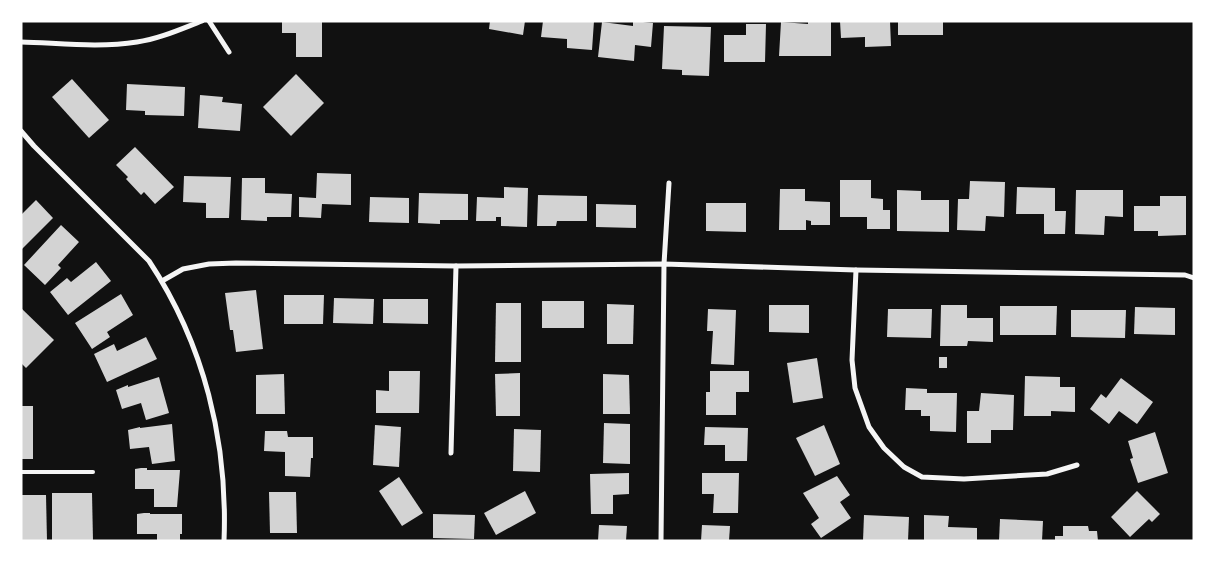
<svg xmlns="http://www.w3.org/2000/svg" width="1215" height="562" viewBox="0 0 1215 562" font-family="Arial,sans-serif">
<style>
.building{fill:#d3d3d3}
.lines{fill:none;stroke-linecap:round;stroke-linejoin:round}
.service{stroke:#f5f5f5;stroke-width:4}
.minor{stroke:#f5f5f5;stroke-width:5}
</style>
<rect width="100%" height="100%" fill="#111"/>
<g class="building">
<path d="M282 21H322V57H296V33H282Z"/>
<path d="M490 21H525L523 35 489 29Z"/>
<path d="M543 21H594L592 50 567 48V39L541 37Z"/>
<path d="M633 21 653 23 651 47 635 45 634 61 598 57 602 22 633 26Z"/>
<path d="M808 21H831V56H779L781 22 808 24Z"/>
<path d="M840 21H890L891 46 865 47V37L841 38Z"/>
<rect x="898" y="21" width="45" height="14"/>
<path d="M746 24H766L765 62H724V35H746Z"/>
<path d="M664 26 711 27 709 76 682 75V70L662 69Z"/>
<path d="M296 74 324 103 291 136 263 107Z"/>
<path d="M72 79 109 120 89 138 52 97Z"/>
<path d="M127 84 185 87 184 116 145 115V111L126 110Z"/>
<path d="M200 95 223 97 222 102 242 104 240 131 198 128Z"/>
<path d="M135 147 174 187 155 204 144 192 141 195 126 179 128 177 116 165Z"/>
<path d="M317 173 351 174V205L322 204 321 218 299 217V197L316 198Z"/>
<path d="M184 176 231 177 229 218H206V203L183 202Z"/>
<path d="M242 178H265V193L292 194 291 217H267V221L241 220Z"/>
<path d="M840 180H871V198L883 199V210H890V229H867V217H840Z"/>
<path d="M970 181 1005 182 1004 217 986 216 985 231 957 230 958 199H969Z"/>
<path d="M504 187 528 188 527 227 501 226V217H496V221H476L477 197 504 198Z"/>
<path d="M1017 187 1055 188V211H1066L1065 234H1044V214H1016Z"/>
<path d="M780 189H805V201L830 202V225H811V221L806 220V230H779Z"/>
<path d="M897 190 921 191V200H949V232L897 231Z"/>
<path d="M1076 190H1123V217L1105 216 1104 235 1075 234Z"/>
<path d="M419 193 468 194V220H440V224L418 223Z"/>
<path d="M538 195 587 196V221H557L556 226H537Z"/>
<path d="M1160 196H1186V235L1158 236V231H1134V206H1160Z"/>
<path d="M370 197 409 198V223L369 222Z"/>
<path d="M36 200 53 218 21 250V215Z"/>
<path d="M706 203H746V232L706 231Z"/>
<path d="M596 204 636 205V228L596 227Z"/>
<path d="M61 225 79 242 58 265 61 268 45 285 24 265Z"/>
<path d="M96 262 111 281 68 315 50 292 67 278 71 282Z"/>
<path d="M256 290 263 349 236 352 233 330H230L225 293Z"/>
<path d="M121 294 133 315 107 332 110 337 92 349 75 323Z"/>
<path d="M284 295H324L323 324H284Z"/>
<path d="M334 298 374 299 373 324 333 323Z"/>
<path d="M383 299H428V324L383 323Z"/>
<rect x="542" y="301" width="42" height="27"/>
<path d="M496 303H521V362H495Z"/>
<path d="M607 304 634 305 633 344H607Z"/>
<path d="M769 305H809V333L769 332Z"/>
<path d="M941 305H967V318H993V342L968 341 967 346H940Z"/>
<path d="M1000 306H1057L1056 335H1000Z"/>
<path d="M1135 307 1175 308V335L1134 334Z"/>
<path d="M21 308 54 340 26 368 21 363Z"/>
<path d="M708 309 736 310 734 365 711 364 713 331H707Z"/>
<path d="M888 309H932L931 338 887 337Z"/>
<path d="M1071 310H1126L1125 338 1071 337Z"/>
<path d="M146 337 157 359 107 382 94 354 114 344 117 351Z"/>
<rect x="939" y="357" width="8" height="11"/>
<path d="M817 358 823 398 793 403 787 363Z"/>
<path d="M389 371H420L419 413H376V390L389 391Z"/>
<path d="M710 371H749V392H736V415H706V392H710Z"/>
<path d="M520 373V416H496L495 374Z"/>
<path d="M284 374 285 414H256V375Z"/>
<path d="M603 374 629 375 630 414H603Z"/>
<path d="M1025 376 1060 377V387H1075V412L1051 411V416H1024Z"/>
<path d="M159 377 169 413 146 420 141 403 122 409 116 390 128 385V387Z"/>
<path d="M1121 378 1153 402 1137 424 1119 411 1109 424 1090 409 1101 394 1106 398Z"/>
<path d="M906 388 927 389V393H957L956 432 930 431V416H921V410H905Z"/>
<path d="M981 393 1014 395 1013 430H991V443H967V411H979Z"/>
<rect x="21" y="406" width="12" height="53"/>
<path d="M604 423 630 424V464L603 463Z"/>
<path d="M172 424 175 461 152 464 149 447 130 449 128 430 140 427V428Z"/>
<path d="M375 425 401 427 399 467 373 465Z"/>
<path d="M824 425 840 464 815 476 796 438Z"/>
<path d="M705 427 748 428 747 461H725V445H704Z"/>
<path d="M514 429 541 430 540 472 513 471Z"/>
<path d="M265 431H287L288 437H313V458H311L310 477 285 476V452L264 451Z"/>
<path d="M1155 432 1168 473 1138 483 1130 459 1133 458 1128 441Z"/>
<path d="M141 468H147V470H180L177 507H154V489H135V469Z"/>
<path d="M629 473V494L613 495V514H591L590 474Z"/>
<path d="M702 473H739L738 513H713L714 494H702Z"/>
<path d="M837 476 850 495 840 502 851 518 821 538 811 524 819 518 803 493Z"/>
<path d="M399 477 423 513 402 526 379 491Z"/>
<path d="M525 491 536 513 496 535 484 513Z"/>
<path d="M1137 491 1160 514 1152 522 1149 519 1130 537 1111 517Z"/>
<path d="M269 492H296L297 533H270Z"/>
<path d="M52 493H92L93 541H52Z"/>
<path d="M21 495H46L47 541H21Z"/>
<path d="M144 513H150V514H182V534H180V541H157V534H137V514Z"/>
<path d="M433 514 475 515 474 539 433 538Z"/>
<path d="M864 515 909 517 908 541H863Z"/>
<path d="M924 515 949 516 948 527 977 528V541H924Z"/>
<path d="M1000 519 1043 521 1042 541H999Z"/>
<path d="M599 525 627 526 626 541H598Z"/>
<path d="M702 525 730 526 729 541H701Z"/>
<path d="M1063 526H1088L1089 531H1097L1098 541H1055V536H1063Z"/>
</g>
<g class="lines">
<path class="service" d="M21 472H93"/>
<g class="minor">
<path d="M209 21 229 52"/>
<path d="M21 42C59 43 99 48 137 42 159 39 181 29 202 21"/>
<path d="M21 131 34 146 149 261C204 344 228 441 224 541"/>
<path d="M856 270 852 360 855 388 869 427 884 448 904 467 922 477 964 479 1047 474 1077 465"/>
<path d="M162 281 183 269 209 264 236 263 456 266 664 264 856 270 1185 275 1194 278"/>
<path d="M451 453 456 266"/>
<path d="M661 541 664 264 669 183"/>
</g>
</g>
<rect width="1215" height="562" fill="none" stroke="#ffffff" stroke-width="45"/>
</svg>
